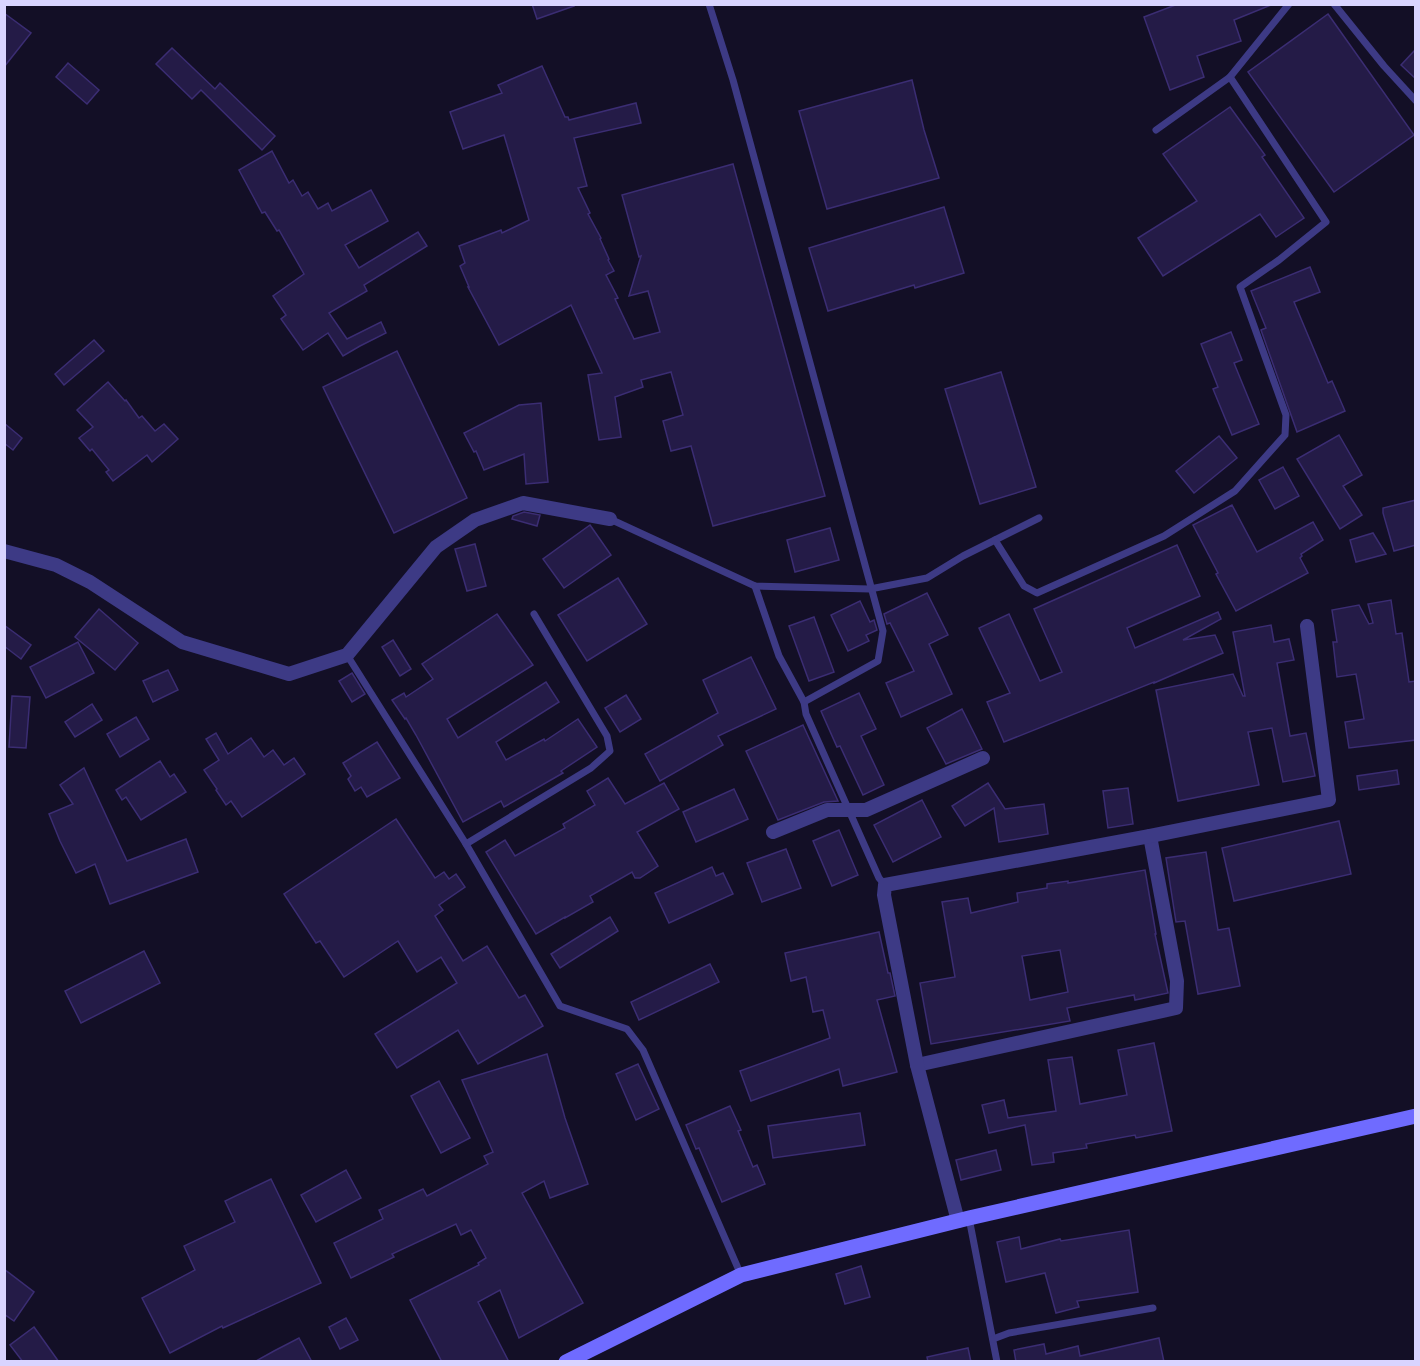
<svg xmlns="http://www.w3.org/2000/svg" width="1420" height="1366" viewBox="0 0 1420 1366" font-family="'Source Sans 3',sans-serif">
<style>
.building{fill:#241b47;stroke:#3b2d73;stroke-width:1.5;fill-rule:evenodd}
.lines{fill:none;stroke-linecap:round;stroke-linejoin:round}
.lane{stroke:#3d3a85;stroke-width:7}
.street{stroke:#3d3a85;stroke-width:14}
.secondary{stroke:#6f6bff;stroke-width:15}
</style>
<rect width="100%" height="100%" fill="#130f26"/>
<g class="building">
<path d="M532 4H573L574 6 537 19Z"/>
<path d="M1178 4H1271V5L1234 20 1241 41 1197 56 1204 77 1170 90 1144 17Z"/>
<path d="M4 13 31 33 4 67Z"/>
<path d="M1328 14 1414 135 1334 192 1248 72Z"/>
<path d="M172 48 215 89 220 83 275 136 262 150 201 90 192 99 156 64Z"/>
<path d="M1416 49V79L1401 65Z"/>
<path d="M68 63 99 90 87 104 56 77Z"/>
<path d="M542 66 565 117H568L569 120 636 103 641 123 574 138 587 186 578 188 590 213 588 214 601 238 600 239 609 259 608 260 614 271 606 275 618 298 615 299 634 339 660 332 648 291 629 296 641 256 639 257 622 195 733 164 825 496 713 526 691 446 671 451 663 421 683 415 671 372 641 380 643 387 615 397 621 437 599 440 588 375 602 373 571 305 499 345 468 287H469L460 266 465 263 459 246 501 230 502 233 529 220 504 135 463 149 450 112 502 93 498 85Z"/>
<path d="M912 80 924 130 939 178 827 209 799 111Z"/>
<path d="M1230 107 1265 155 1262 157 1304 218 1276 237 1260 214 1163 276 1138 238 1197 201 1163 154Z"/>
<path d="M272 151 289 183 293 180 302 196 308 192 318 209 328 203 332 211 371 190 388 221 345 245 359 268 418 232 427 246 364 285 367 291 329 313 347 339 381 322 386 333 360 346 343 356 328 333 303 350 281 319 286 315 273 296 304 274 279 230 277 231 265 212 262 213 239 170Z"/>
<path d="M944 207 964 273 915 288 914 285 828 311 809 248Z"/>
<path d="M1310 267 1320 292 1294 302 1328 383 1332 381 1345 411 1297 432 1261 330 1266 328 1251 291Z"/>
<path d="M1231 332 1242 360 1234 363 1259 424 1232 435 1213 389 1218 387 1201 344Z"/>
<path d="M94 340 104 351 64 385 55 374Z"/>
<path d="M397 351 467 498 394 533 323 387Z"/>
<path d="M1001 372 1036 487 980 504 945 389Z"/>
<path d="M108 382 125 401 126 400 139 418 142 416 155 431 164 424 178 439 152 462 147 455 113 481 106 472 109 470 92 449 90 451 79 438 93 427 77 410Z"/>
<path d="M541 403 548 482 526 484 524 454 484 470 476 451 474 452 464 433 519 405Z"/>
<path d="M4 423 22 438 13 450 4 443Z"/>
<path d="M1339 435 1362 475 1343 486 1362 515 1340 529 1297 459Z"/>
<path d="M1219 436 1237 458 1194 493 1176 471Z"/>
<path d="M1283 467 1299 496 1275 509 1259 480Z"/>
<path d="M1416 500V545L1394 551 1383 513V508Z"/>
<path d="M1232 505 1257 552 1313 522 1323 540 1301 554 1302 556 1300 558 1308 573 1236 611 1216 574 1218 573 1193 525Z"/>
<path d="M524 512 540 515 537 526 512 519 513 516Z"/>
<path d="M590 525 611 555 564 588 543 559Z"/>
<path d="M830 528 839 560 795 572 787 540Z"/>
<path d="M1373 533 1386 554 1356 562 1350 540Z"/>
<path d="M475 544 486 586 467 591 455 549Z"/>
<path d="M1177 545 1200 596 1127 628 1135 648 1218 612 1221 619 1183 640 1215 635 1223 653 1154 683V682L1004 742 987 702 1010 693 979 628 1009 614 1040 681 1062 672 1034 609Z"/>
<path d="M618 578 647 624 587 661 558 615Z"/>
<path d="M927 593 948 635 929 644 952 694 901 717 886 683 914 671 890 623 887 624 884 614Z"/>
<path d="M1391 600 1396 634 1402 633 1409 682 1416 681V740L1349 748 1345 722 1364 719 1356 674 1337 677 1333 642H1337L1332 610 1359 605 1369 624 1373 623 1368 604Z"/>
<path d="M860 601 870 622 874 620 877 630 866 635 869 641 848 651 831 615Z"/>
<path d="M99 609 138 643 115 670 75 637Z"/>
<path d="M497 614 533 665 447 719 458 738 546 682 559 702 496 742 506 760 544 739 545 741 578 719 597 747 561 771 563 773 504 807 501 801 463 822 416 735 406 718 405 719 392 700 404 693 406 697 433 679 422 664Z"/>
<path d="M814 617 834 672 809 681 789 626Z"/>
<path d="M4 625 31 645 21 659 4 646Z"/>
<path d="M1271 625 1274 642 1289 639 1294 660 1277 663 1290 736 1306 733 1315 776 1283 782 1272 728 1248 732 1259 785 1178 801 1156 690 1233 674 1243 696H1245L1233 632Z"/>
<path d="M393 640 411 669 400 676 382 647Z"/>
<path d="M78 642 94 673 46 698 30 667Z"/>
<path d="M751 657 776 709 718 736 723 745 660 781 645 754 718 713 703 680Z"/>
<path d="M168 670 178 690 153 702 143 681Z"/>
<path d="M352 673 365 694 352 702 339 681Z"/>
<path d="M859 693 876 729 861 736 884 785 863 795 840 746 837 747 821 711Z"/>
<path d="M626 695 641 719 620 732 605 708Z"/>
<path d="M12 696 30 697 26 748 9 747Z"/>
<path d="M92 704 102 720 75 737 65 722Z"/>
<path d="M962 709 982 749 946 764 927 728Z"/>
<path d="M136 717 149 739 120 757 107 734Z"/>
<path d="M803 725 838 801 824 802 778 820 746 751Z"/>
<path d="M216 733 228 754 251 738 264 757 273 750 284 765 294 758 305 774 242 817 231 801 226 805 216 790 217 789 204 770 219 760 206 739Z"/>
<path d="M377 742 400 778 367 797 361 787 355 791 348 779 351 776 343 763Z"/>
<path d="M160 761 170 777 174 774 186 792 141 820 126 797 122 800 116 790Z"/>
<path d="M84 768 127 861 186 839 198 872 110 904 95 864 76 873 60 841 49 814 73 804 60 785Z"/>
<path d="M1397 770 1399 784 1359 790 1357 776Z"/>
<path d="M608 778 625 804 664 783 679 809 637 832 658 866 640 878H635L632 872 590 896 593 902 565 918V917L536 934 486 852 505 840 515 856 565 828 563 824 595 805 587 791Z"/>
<path d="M988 783 1005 809 1044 804 1048 834 999 842 994 808 965 826 952 806Z"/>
<path d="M1128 788 1133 824 1108 828 1103 791Z"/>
<path d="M734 789 748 819 696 842 683 812Z"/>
<path d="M922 800 941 837 893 862 874 825Z"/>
<path d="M396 819 435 878 444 872 449 879 456 874 465 887 439 905 443 910 435 916 463 961 487 946 519 998 525 995 543 1026 478 1064 458 1030 397 1068 375 1034 457 983 441 957 417 972 398 941 344 977 320 941 316 943 284 894Z"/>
<path d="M1339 821 1351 874 1234 901 1222 848Z"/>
<path d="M839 830 858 875 832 886 813 841Z"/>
<path d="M786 849 801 888 762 902 747 863Z"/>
<path d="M1206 852 1218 930 1229 928 1240 986 1198 994 1185 921 1176 922 1166 858Z"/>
<path d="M712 867 716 876 723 873 733 894 669 923 655 893Z"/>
<path d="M1145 870 1156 934H1155L1168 993 1135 1000 1134 995 1067 1008 1070 1021 931 1044 920 983 955 977 942 902 968 898 971 913 1018 902 1017 893 1047 888V884L1068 881V883ZM1060 950 1068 992 1030 1000 1022 956Z"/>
<path d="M610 917 618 931 560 968 551 954Z"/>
<path d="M879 932 888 973H890L895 996 877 1000 897 1072 843 1086 839 1069 751 1101 740 1071 830 1038 823 1010 813 1012 806 977 791 981 785 953Z"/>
<path d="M144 951 160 983 81 1023 65 991Z"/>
<path d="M710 964 719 982 639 1020 631 1002Z"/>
<path d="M1154 1043 1172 1131 1136 1138 1135 1135 1086 1144 1087 1148 1053 1153 1054 1162 1032 1165 1025 1125 989 1133 982 1105 1004 1100 1008 1118 1056 1111 1048 1060 1072 1057 1080 1104 1127 1095 1118 1050Z"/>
<path d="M547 1054 565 1118 588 1184 550 1198 544 1181 522 1193 583 1303 519 1338 500 1290 478 1302 509 1362H442L410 1300 479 1265 478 1263 486 1258 471 1230 461 1235 456 1224 392 1254 394 1257 351 1278 334 1243 383 1219 379 1210 423 1189 427 1196 488 1164 484 1156 493 1152 462 1080Z"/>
<path d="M638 1064 659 1109 636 1120 616 1074Z"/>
<path d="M439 1081 470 1138 441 1153 411 1096Z"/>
<path d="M730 1106 741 1130 738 1131 753 1167 757 1165 765 1184 722 1202 699 1148 696 1149 686 1125Z"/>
<path d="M860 1113 865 1145 773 1158 768 1126Z"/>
<path d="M996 1150 1001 1170 961 1180 956 1160Z"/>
<path d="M346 1170 361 1198 316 1222 301 1195Z"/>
<path d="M271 1179 321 1283 223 1328 222 1326 170 1353 142 1298 195 1270 184 1246 235 1222 225 1201Z"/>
<path d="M1129 1230 1138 1292 1077 1301 1079 1307 1056 1313 1045 1273 1006 1282 997 1242 1019 1237 1021 1249 1060 1239 1061 1241Z"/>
<path d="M861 1266 870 1297 845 1304 836 1274Z"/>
<path d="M4 1269 34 1292 14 1321 4 1314Z"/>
<path d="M346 1318 358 1340 340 1349 329 1327Z"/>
<path d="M34 1327 59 1362H23L10 1345Z"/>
<path d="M299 1338 312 1362H254L274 1351Z"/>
<path d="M1159 1338 1164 1362H1016L1014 1350 1044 1344 1046 1354 1078 1346 1080 1356Z"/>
<path d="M968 1348 971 1362H928L927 1357Z"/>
</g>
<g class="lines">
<g class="lane">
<path d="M709 4 733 80 883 631 878 661 804 702"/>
<path d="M1334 4 1384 66 1416 101"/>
<path d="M1156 130 1230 77 1289 4"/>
<path d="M610 519 755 586 870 589 927 578 963 556 1039 518"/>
<path d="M995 540 1024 586 1037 593 1164 536 1235 491 1285 435 1286 415 1240 287 1279 260 1326 222 1230 77"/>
<path d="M755 586 779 656 804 702 806 714 879 878 885 885"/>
<path d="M347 655 466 844 560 1006 627 1029 643 1050 741 1275"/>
<path d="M466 844 591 768 610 751 607 736 534 614"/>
<path d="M969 1218 997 1362"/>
<path d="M993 1339 1009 1333 1153 1308"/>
</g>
<g class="street">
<path d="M4 551 56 565 90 582 182 642 289 674 347 655 436 547 475 520 523 503 610 519"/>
<path d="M773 832 827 810H866L983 758"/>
<path d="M917 1065 1176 1008 1177 981 1150 836"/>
<path d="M958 1221 917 1065 884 895 885 885 1150 836 1329 800 1307 626"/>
</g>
<path class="secondary" d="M566 1362 741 1275 969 1218 1416 1116"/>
</g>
<rect width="1420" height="1366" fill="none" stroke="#d9d4ff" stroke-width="12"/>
</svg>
